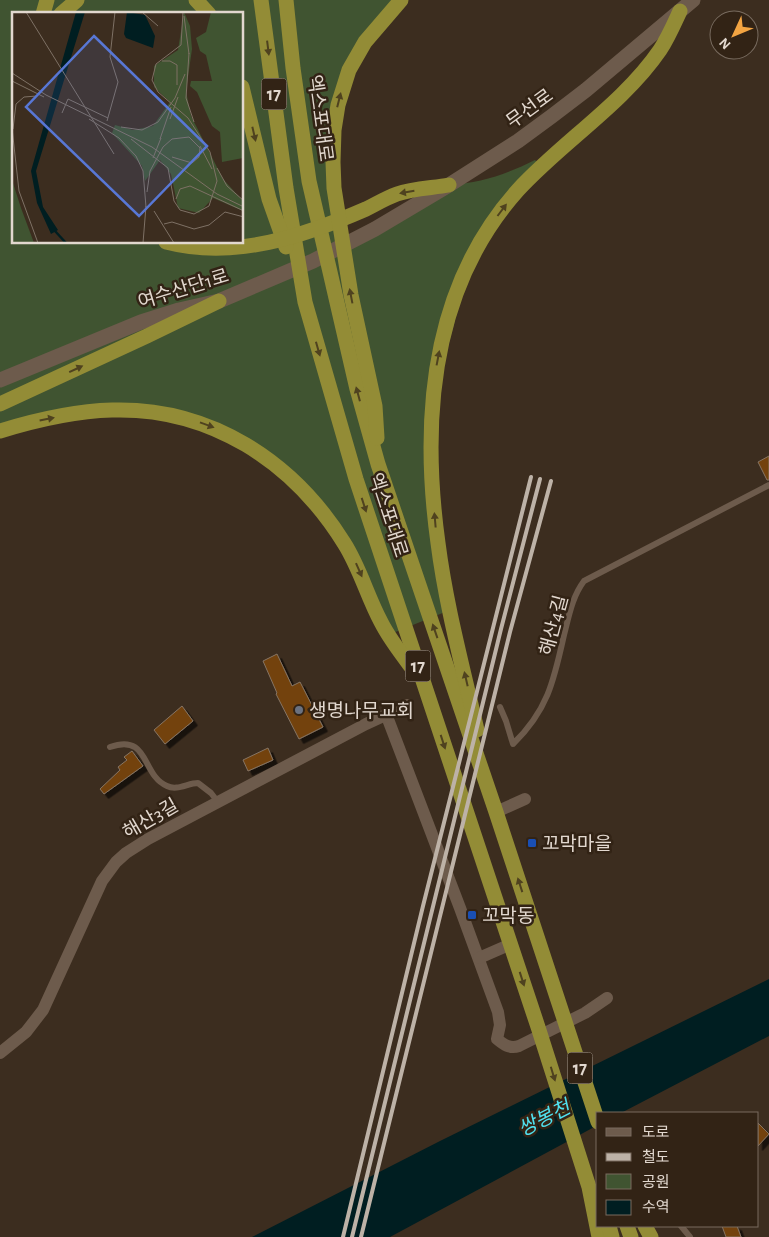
<svg xmlns="http://www.w3.org/2000/svg" width="769" height="1237" viewBox="0 0 769 1237" font-family="'Alegreya Sans','Noto Sans KR',sans-serif">
<style>
.green{fill:#405431;fill-rule:evenodd}
.water{fill:#001e21}
.building{fill:#73430b;stroke:#867464;filter:url(#shadow)}
.lines{fill:none;stroke-linecap:round;stroke-linejoin:round}
.lane{stroke:#6d5b4c;stroke-width:6}
.street{stroke:#6d5b4c;stroke-width:12}
.secondary{stroke:#6d5b4c;stroke-width:15}
.highway{stroke:#938c36;stroke-width:15}
.rail{stroke:#bdb2a7;stroke-width:4}
.oneway{fill:#4f421f}
.worship-dot{fill:#6b7280;stroke:#322315;stroke-width:2}
.transit-dot{fill:#1a4fb4;stroke:#322315;stroke-width:2}
.labels{text-anchor:middle;stroke-width:5;stroke-linejoin:round;paint-order:stroke}
.shield{fill:#322315;stroke:#ada297;stroke-width:1}
.shield-label{font-size:18px;font-weight:bold;fill:#e2d8cf}
.street-label{font-size:19px;fill:#e2d8cf;stroke:#322315}
.poi-label{font-size:19px;fill:#e2d8cf;stroke:#322315;text-anchor:start}
.water-label{font-size:20px;font-style:italic;fill:#50e1ef;stroke:#322315}
.inset-river{fill:none;stroke:#001e21;stroke-width:2.5}
.inset-road{fill:none;stroke:#7e7165;stroke-width:1}
.view{fill:#5877d5;fill-opacity:0.15;stroke:#5877d5;stroke-width:2.5}
.inset-edge{fill:none;stroke:#e2d8cf;stroke-width:2.5}
</style>
<defs>
<filter id="shadow"><feDropShadow dx="4.5" dy="4.5" stdDeviation="0" flood-color="#0009"/></filter>
</defs>
<rect width="100%" height="100%" fill="#3c2d1f"/>
<path class="green" d="M0 0H401L373 33 336 113 345 245 449 185C481 183 507 174 535 160L538 163 471 260 432 407 450 610 388 635 330 522 243 441 135 410 0 431ZM14 14H242V242H14Z"/>
<path class="water" d="M769 979V1036L621 1113H598V1125L390 1237H252L440 1141Z"/>
<g class="building">
<path d="M769 456V480H767L758 462Z"/>
<path d="M277 654 292 686 300 682 323 727 299 739 276 694 277 693 263 661Z"/>
<path d="M182 706 193 721 165 744 154 730Z"/>
<path d="M268 748 273 760 248 771 243 760Z"/>
<path d="M132 751 143 766 104 794 100 789 120 770 118 767 127 760 124 757Z"/>
<path d="M758 1123 769 1134 758 1146Z"/>
<path d="M722 1226H737L741 1237H726Z"/>
</g>
<g class="lines">
<g class="lane">
<path d="M500 707 506 721 513 744C548 710 554 680 564 635 569 616 572 597 584 581L769 485"/>
<path d="M110 747C150 733 141 775 167 786 177 791 188 783 198 783L211 793 218 802"/>
<path d="M681 1226 690 1237"/>
</g>
<g class="street">
<path d="M386 714 460 908 498 1012 500 1025 497 1039C504 1045 510 1049 519 1046L585 1013 607 998"/>
<path d="M496 812 525 799"/>
<path d="M479 958 511 944"/>
<path d="M0 1053 26 1032 43 1010 102 881 116 862 126 853 148 839 366 724 407 705"/>
</g>
<path class="secondary" d="M0 380 141 322 179 310 219 301 313 261 375 229 449 185 518 141 552 116 586 90 693 0"/>
<g class="highway">
<path d="M196 0 209 14"/>
<path d="M261 0 286 188 305 302 356 479 538 1027 589 1187 599 1237"/>
<path d="M286 0 293 68 309 181 357 389 378 464 496 812 598 1122"/>
<path d="M43 14 47 0"/>
<path d="M61 14 77 0"/>
<path d="M242 87 269 199 286 247"/>
<path d="M166 242C235 260 304 236 366 209 376 204 386 198 397 194 413 188 433 188 449 185"/>
<path d="M0 404 147 336 219 301"/>
<path d="M0 431C36 420 74 411 112 410 210 407 293 461 344 543 360 568 367 596 381 622 390 640 403 656 415 672"/>
<path d="M377 438 375 406 351 295 334 188 333 162 334 130 338 105 349 70 365 42 401 0"/>
<path d="M477 730C463 668 446 606 438 543 421 420 431 287 518 190 562 142 623 104 660 50 668 38 674 24 680 11"/>
<path d="M609 1226 612 1237"/>
<path d="M627 1226 631 1237"/>
<path d="M645 1226 651 1237"/>
</g>
<g class="rail">
<path d="M343 1237 423 906 531 477"/>
<path d="M352 1237 501 629 540 479"/>
<path d="M361 1237 510 632 551 481"/>
</g>
</g>
<defs><path id="oneway-solid" d="M-6-.8H1V-3.2L6.5 0L1 3.2V.8H-6Z" transform="scale(1.25)"/></defs>
<g class="oneway">
<use href="#oneway-solid" transform="translate(268 48) rotate(83)"/>
<use href="#oneway-solid" transform="translate(339 100) rotate(-76)"/>
<use href="#oneway-solid" transform="translate(254 134) rotate(77)"/>
<use href="#oneway-solid" transform="translate(407 192) rotate(170)"/>
<use href="#oneway-solid" transform="translate(502 210) rotate(-53)"/>
<use href="#oneway-solid" transform="translate(351 296) rotate(-101)"/>
<use href="#oneway-solid" transform="translate(318 349) rotate(74)"/>
<use href="#oneway-solid" transform="translate(438 358) rotate(-79)"/>
<use href="#oneway-solid" transform="translate(76 369) rotate(-25)"/>
<use href="#oneway-solid" transform="translate(358 394) rotate(-105)"/>
<use href="#oneway-solid" transform="translate(47 419) rotate(-11)"/>
<use href="#oneway-solid" transform="translate(207 425) rotate(20)"/>
<use href="#oneway-solid" transform="translate(364 505) rotate(72)"/>
<use href="#oneway-solid" transform="translate(435 520) rotate(-95)"/>
<use href="#oneway-solid" transform="translate(359 570) rotate(66)"/>
<use href="#oneway-solid" transform="translate(435 631) rotate(-109)"/>
<use href="#oneway-solid" transform="translate(466 679) rotate(-103)"/>
<use href="#oneway-solid" transform="translate(443 742) rotate(72)"/>
<use href="#oneway-solid" transform="translate(520 885) rotate(-108)"/>
<use href="#oneway-solid" transform="translate(522 979) rotate(72)"/>
<use href="#oneway-solid" transform="translate(553 1074) rotate(73)"/>
</g>
<circle class="worship-dot" cx="299" cy="710" r="5"/>
<g class="transit-dot">
<rect x="527" y="838" width="10" height="10" rx="2.5"/>
<rect x="467" y="910" width="10" height="10" rx="2.5"/>
</g>
<g class="labels">
<g class="shield">
<rect x="261.5" y="78.5" width="25" height="31" rx="4"/>
<rect x="405.5" y="650.5" width="25" height="31" rx="4"/>
<rect x="567.5" y="1052.5" width="25" height="31" rx="4"/>
</g>
<g class="shield-label">
<text x="274" y="100">17</text>
<text x="418" y="672">17</text>
<text x="580" y="1074">17</text>
</g>
<g class="street-label">
<text transform="translate(529 108) rotate(-36)" y="7">무선로</text>
<text transform="translate(321 118) rotate(82)" y="7">엑스포대로</text>
<text transform="translate(183 288) rotate(-17)" y="7">여수산단1로</text>
<text transform="translate(389 515) rotate(72)" y="7">엑스포대로</text>
<text transform="translate(553 625) rotate(-75)" y="7">해산4길</text>
<text transform="translate(150 818) rotate(-30)" y="7">해산3길</text>
</g>
<g class="poi-label">
<text x="309" y="717">생명나무교회</text>
<text x="542" y="850">꼬막마을</text>
<text x="482" y="922">꼬막동</text>
</g>
<g class="water-label">
<text transform="translate(544 1118) rotate(-27)" y="7">쌍봉천</text>
</g>
</g>
<g transform="translate(12 12)">
<rect width="231" height="231" fill="#3c2d1f"/>
<path d="M172 0 178 14 180 37 174 79 179 104 211 167 231 189V199L201 186 187 201 166 196 159 162 148 148 133 169 130 154 100 121 103 113 121 118 141 114 158 90 142 75V54L166 38ZM199 0H231V146L210 150 208 120 200 114 185 80 178 74 179 69H200L194 43 188 39 184 26 194 20ZM0 168 9 196 22 231H0Z" fill="#405431"/>
<path d="M64 0H73L24 159 31 195 46 218 39 222 25 191 19 159ZM115 0 133 3 143 24 141 36 114 26 112 22Z" fill="#001e21"/>
<path class="inset-river" d="M43 219 54 231"/>
<path class="inset-road" d="M14 0 102 142M130 0 146 14M172 4 177 42M177 41 174 86 182 110M150 49H158L165 53V73M0 61 34 83 140 135 205 182 232 195M0 69 32 85M50 101 56 87 96 106M77 107 107 126 124 144 131 159 134 195M158 107 166 85M95 109 106 70 98 45 103 0M109 115 130 118 146 110 163 86 173 62M0 116 7 179 26 231M1 117 4 92 12 85 25 84M119 127 156 156 162 189 168 198 182 202 197 194 205 169 198 140 176 106 146 80 140 68 144 52 169 33 171 0M148 127 159 95M188 134 200 157M141 146 149 126M205 156 215 174 232 189M138 159 151 135 160 127 177 125 188 136 187 145 180 151 160 145M135 180 138 159M164 187 168 177 178 174 232 199M142 199 162 231M152 212 160 210 182 217 197 213 213 200 232 205M131 231 134 194"/>
<path class="view" d="M82 24 195 134 127 204 14 95Z"/>
<rect width="231" height="231" class="inset-edge"/>
</g>
<rect x="596" y="1112" width="162" height="115" fill="#322315" stroke="#786b5f"/>
<rect x="606" y="1128" width="25" height="8" fill="#6d5b4c" stroke="#786b5f"/>
<text x="642" y="1137" font-size="15" fill="#e2d8cf">도로</text>
<rect x="606" y="1153" width="25" height="8" fill="#bdb2a7" stroke="#786b5f"/>
<text x="642" y="1162" font-size="15" fill="#e2d8cf">철도</text>
<rect x="606" y="1174" width="25" height="15" fill="#405431" stroke="#786b5f"/>
<text x="642" y="1187" font-size="15" fill="#e2d8cf">공원</text>
<rect x="606" y="1200" width="25" height="15" fill="#001e21" stroke="#786b5f"/>
<text x="642" y="1212" font-size="15" fill="#e2d8cf">수역</text>
<g transform="translate(734 35) rotate(226)"><circle r="24" fill="#322315" stroke="#786b5f"/>
<path d="M0-4L9 19L0 12L-9 19Z" fill="#f3a442"/>
<text y="-8" font-size="14" font-weight="bold" text-anchor="middle" fill="#e2d8cf">N</text>
</g>
</svg>
